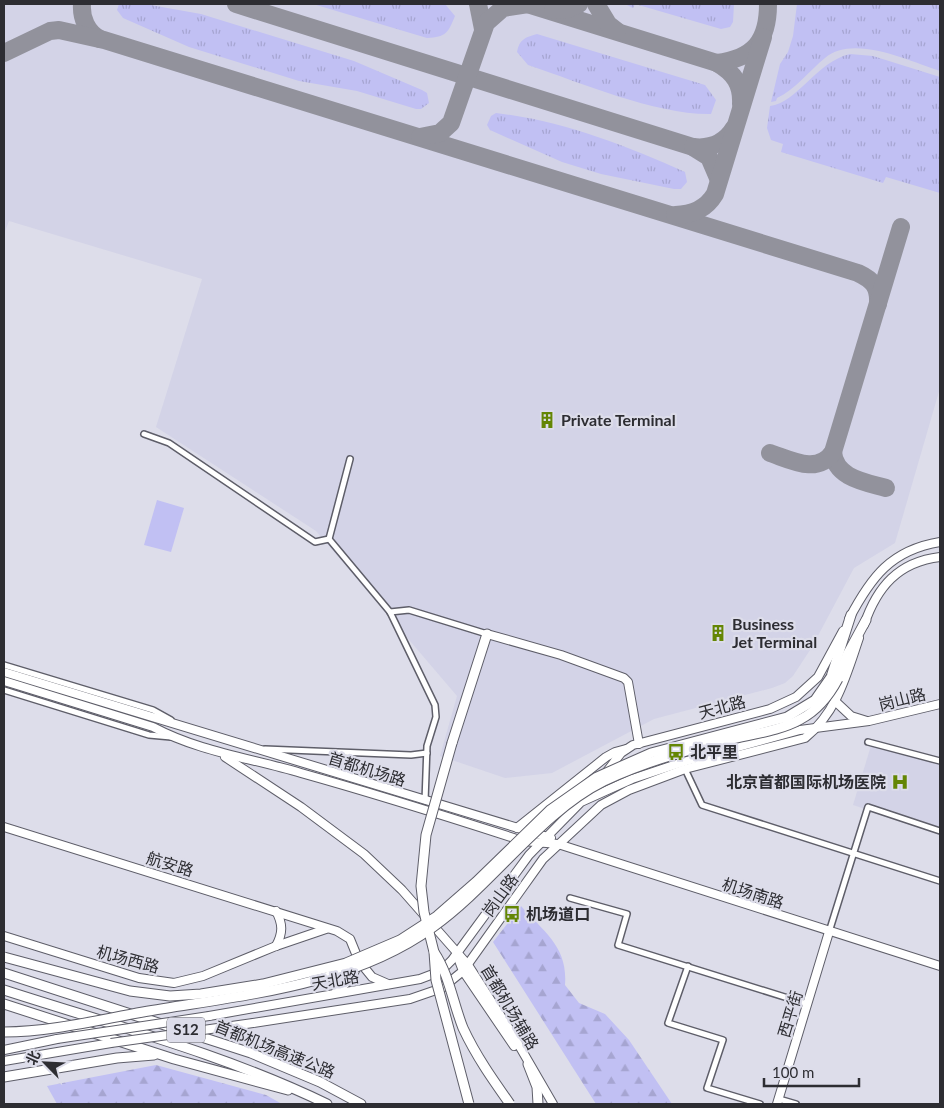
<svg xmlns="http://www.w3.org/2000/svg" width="944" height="1108" viewBox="0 0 944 1108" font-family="Lato,'Noto Sans SC',sans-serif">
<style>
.built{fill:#d3d3e7}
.grass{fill:url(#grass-tufts)}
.forest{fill:url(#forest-firs)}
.pitch{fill:#c1c0f3}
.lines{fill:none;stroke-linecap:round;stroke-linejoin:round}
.taxiway{stroke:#92929c;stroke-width:18}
.street-casing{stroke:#5e5e69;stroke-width:8}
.secondary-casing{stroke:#5e5e69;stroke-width:10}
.primary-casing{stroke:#5e5e69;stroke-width:10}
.highway-casing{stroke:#5e5e69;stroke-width:11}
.street{stroke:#fff;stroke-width:5}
.secondary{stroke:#fff;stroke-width:8}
.primary{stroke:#fff;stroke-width:8}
.highway{stroke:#fff;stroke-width:9}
.primary-bridge-casing{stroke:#5e5e69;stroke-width:10;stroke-linecap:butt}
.highway-bridge-casing{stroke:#5e5e69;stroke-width:11;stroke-linecap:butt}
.primary-bridge{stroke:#fff;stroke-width:8}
.highway-bridge{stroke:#fff;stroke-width:9}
.labels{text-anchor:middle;stroke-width:4.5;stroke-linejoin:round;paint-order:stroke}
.shield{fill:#ddddea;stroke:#626269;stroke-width:1}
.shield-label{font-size:15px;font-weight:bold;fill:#2d2d32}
.poi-label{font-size:16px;font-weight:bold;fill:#2d2d32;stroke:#ddddea;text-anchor:start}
.street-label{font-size:16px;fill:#2d2d32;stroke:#ddddea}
</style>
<defs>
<pattern id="grass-tufts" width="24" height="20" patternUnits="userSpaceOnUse" patternTransform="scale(1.25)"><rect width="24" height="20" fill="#c1c0f3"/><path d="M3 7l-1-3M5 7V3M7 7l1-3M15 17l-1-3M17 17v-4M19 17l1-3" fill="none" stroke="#a6a5d1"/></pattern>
<pattern id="forest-firs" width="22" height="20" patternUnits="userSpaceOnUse" patternTransform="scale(1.25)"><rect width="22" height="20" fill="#c1c0f3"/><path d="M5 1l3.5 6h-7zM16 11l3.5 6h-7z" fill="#a6a5d1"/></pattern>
</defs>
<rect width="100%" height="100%" fill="#ddddea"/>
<g class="built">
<path d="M4 4H940V388L895 543 854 568 812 647 793 676 785 683 772 688 654 719 552 773 505 778 440 756 457 696 316 531 156 427 202 279 9 221 4 234Z"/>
<path d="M873 739 940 760V834L853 805Z"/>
</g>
<g class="grass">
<path d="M119 4H145L201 14 354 61 422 90 427 93 429 103 421 109H416L357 91 299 81 189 47 123 18 117 10Z"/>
<path d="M313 4H445L455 16C448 33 446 37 427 38Z"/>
<path d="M625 4H734L733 22 730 27 721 29 635 4 633 8Z"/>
<path d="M797 4H940V71C909 61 853 34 825 58 810 70 795 90 777 98L776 101 771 102 780 64 788 52 793 36Z"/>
<path d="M537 34 705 85 716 100 711 114C656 115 582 83 528 65L517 52C519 40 525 37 537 34Z"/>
<path d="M850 54 873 56 940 77V193L886 177 883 183 781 152 783 144 771 140 767 128 770 106C797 103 816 62 850 54Z"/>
<path d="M496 113C563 121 624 145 685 172L687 182 681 189H674L601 174 562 162 490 130 487 125 491 116Z"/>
</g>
<g class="forest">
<path d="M521 906C545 933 568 947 565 985L579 1003 605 1014 629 1040 672 1104H596L493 942Z"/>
<path d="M156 1065 266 1095 282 1104H57L47 1086Z"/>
</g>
<path class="pitch" d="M157 500 184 508 171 552 144 545Z"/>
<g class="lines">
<g class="taxiway">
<path d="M82 4C81 18 87 32 100 39"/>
<path d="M236 4 693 147"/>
<path d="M478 4 483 29"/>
<path d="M527 4 717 63C734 73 742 84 741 104"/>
<path d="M596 4 608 24 617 31"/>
<path d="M553 10 568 9 579 4"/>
<path d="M4 53 50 31 59 30 104 40 858 273C873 280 879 287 878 304"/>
<path d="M717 63C754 58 768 41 768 4"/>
<path d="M420 137 440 133 451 123 486 23 503 8 528 4"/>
<path d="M718 178 709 157 693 147C710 149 725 143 734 128"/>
<path d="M675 215C692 215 706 209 715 194L763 37"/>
<path d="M833 452C835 478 865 482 886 488"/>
<path d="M770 453C791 460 818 475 833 452L901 227"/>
</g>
<g class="street-casing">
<g id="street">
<path d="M144 434 169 443 315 542 329 539"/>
<path d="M350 459 329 539 390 612 435 705 436 717 427 746 425 801"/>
<path d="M390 612 409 610 487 634"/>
<path d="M4 665 153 710 171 720"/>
<path d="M4 690 149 735 171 737"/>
<path d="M868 742 940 761"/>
<path d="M265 749 411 755 427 753"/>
<path d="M685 769 702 805 940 881"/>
<path d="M570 898 627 914 618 945 807 1004"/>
<path d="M829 932 868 807 940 831"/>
<path d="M688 966 668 1023 723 1040 707 1088 760 1104"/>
<path d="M779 1099 796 1104"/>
</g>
</g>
<g class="secondary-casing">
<g id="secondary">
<path d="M487 634 561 655 624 678 628 682 639 744"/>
<path d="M4 672 551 838"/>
<path d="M4 681 153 727C200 752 251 758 301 773 376 794 449 817 523 841L558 844 940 966"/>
<path d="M836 702 851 716 867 721"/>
<path d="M225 757 301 807 364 854 402 890 468 965 513 1035 553 1104"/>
<path d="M4 827 337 931 350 939 359 961"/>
<path d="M517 828 606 757 615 752 626 749"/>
<path d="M4 936 139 978 174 983 203 976 276 946 326 929"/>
<path d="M276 946C283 933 283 924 276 911"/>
<path d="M457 955 463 971 514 1046"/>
<path d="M777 1104 829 932"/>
</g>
</g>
<g class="primary-casing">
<g id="primary">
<path d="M849 619C871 577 891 550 940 542"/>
<path d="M864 625C877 587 898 562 940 557"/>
<path d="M605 774 621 753 633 745 770 709 796 697 818 677 843 631"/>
<path d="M359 961 372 977 388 984"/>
<path d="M336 992 352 978 358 963"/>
<path d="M209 1016 420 979 441 971 452 960 529 855 581 802 632 779 683 762 800 730 869 721 940 704"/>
<path d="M253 1023 410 999 442 988 463 971 543 859 601 805 629 790 685 769 805 738C837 712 846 676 859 638"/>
<path d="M4 1050 57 1039"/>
<path d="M4 1061 111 1043"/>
</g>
</g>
<g class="highway-casing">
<g id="highway">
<path d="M831 677 851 615"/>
<path d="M838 679 847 655 866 620"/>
<path d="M452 743 487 634"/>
<path d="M4 973 251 1053 320 1082 361 1104"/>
<path d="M4 990C112 1025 224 1054 327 1104"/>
<path d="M4 1004 174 1059 288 1090"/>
<path d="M528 1064 537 1087 538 1104"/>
<path d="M4 1077 117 1058 154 1055"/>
</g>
</g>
<use href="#street" class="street"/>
<use href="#secondary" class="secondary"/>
<use href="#primary" class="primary"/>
<use href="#highway" class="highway"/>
<g class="primary-bridge-casing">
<g id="primary-bridge">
<path d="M57 1039 209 1016"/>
<path d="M111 1043 253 1023"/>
</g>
</g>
<g class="highway-bridge-casing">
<g id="highway-bridge">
<path d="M452 743 426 835 421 886 424 912 434 952 436 980 469 1104"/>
<path d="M434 952C449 974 453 1003 463 1028 476 1056 493 1080 510 1104"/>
<path d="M4 957 130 991 170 996 201 994 263 984 346 963 400 940 437 916 476 882 550 810 597 777 651 753 787 717 815 700 831 677"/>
<path d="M4 1032C50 1032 98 1020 143 1012 241 995 350 987 433 927 492 885 541 812 604 781 644 762 686 750 728 740 752 734 780 731 801 719 818 710 829 696 838 679"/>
</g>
</g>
<use href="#primary-bridge" class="primary-bridge"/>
<use href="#highway-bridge" class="highway-bridge"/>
</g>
<defs>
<g id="building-bare" transform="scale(1.35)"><path d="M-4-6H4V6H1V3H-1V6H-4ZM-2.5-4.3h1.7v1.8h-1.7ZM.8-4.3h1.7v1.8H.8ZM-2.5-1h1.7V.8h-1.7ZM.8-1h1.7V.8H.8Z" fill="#648604" stroke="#ddddea" stroke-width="2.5" paint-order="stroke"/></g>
<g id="bus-bare" transform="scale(1.35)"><path d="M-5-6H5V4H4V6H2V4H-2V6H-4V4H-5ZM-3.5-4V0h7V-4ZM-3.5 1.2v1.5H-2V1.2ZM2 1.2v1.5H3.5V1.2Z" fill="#648604" stroke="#ddddea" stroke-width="2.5" paint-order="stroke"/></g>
<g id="hospital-bare" transform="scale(1.35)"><path d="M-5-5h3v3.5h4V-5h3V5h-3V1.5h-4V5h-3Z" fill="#648604" stroke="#ddddea" stroke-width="2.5" paint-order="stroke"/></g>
</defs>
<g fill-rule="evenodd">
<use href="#building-bare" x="547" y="420"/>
<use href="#building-bare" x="718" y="633"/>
<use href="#bus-bare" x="676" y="752"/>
<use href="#hospital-bare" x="900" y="782"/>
<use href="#bus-bare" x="512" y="914"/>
</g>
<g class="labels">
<rect class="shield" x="167" y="1017.5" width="38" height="25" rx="4"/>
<g class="shield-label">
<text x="186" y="1035">S12</text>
</g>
<g class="poi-label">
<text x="561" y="426">Private Terminal</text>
<text x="732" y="630">Business<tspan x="732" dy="18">Jet Terminal</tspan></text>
<text x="690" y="758">北平里</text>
<text x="886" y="788" text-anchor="end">北京首都国际机场医院</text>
<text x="526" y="920">机场道口</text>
</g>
<g class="street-label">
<text transform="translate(902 699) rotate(-14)" y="6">岗山路</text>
<text transform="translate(722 707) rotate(-15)" y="6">天北路</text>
<text transform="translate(367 769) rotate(17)" y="6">首都机场路</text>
<text transform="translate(170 864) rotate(17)" y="6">航安路</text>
<text transform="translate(753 893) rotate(18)" y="6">机场南路</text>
<text transform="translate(500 895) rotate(-54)" y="6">岗山路</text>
<text transform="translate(128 959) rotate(15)" y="6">机场西路</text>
<text transform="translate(335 980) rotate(-10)" y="6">天北路</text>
<text transform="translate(510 1007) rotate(59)" y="6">首都机场辅路</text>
<text transform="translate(790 1014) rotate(-73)" y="6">西平街</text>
<text transform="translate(275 1049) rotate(22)" y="6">首都机场高速公路</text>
</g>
</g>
<rect width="944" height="1108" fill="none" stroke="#2d2d32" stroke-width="10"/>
<g transform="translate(45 1063) rotate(294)" stroke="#ddddea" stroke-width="4" paint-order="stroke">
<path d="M0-4L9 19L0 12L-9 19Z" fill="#2d2d32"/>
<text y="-8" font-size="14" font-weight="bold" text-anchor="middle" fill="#2d2d32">北</text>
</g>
<path d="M764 1078v8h95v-8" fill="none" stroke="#2d2d32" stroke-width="2.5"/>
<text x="772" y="1078" font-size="15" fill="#2d2d32" stroke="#ddddea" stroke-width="4" paint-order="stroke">100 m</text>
</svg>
